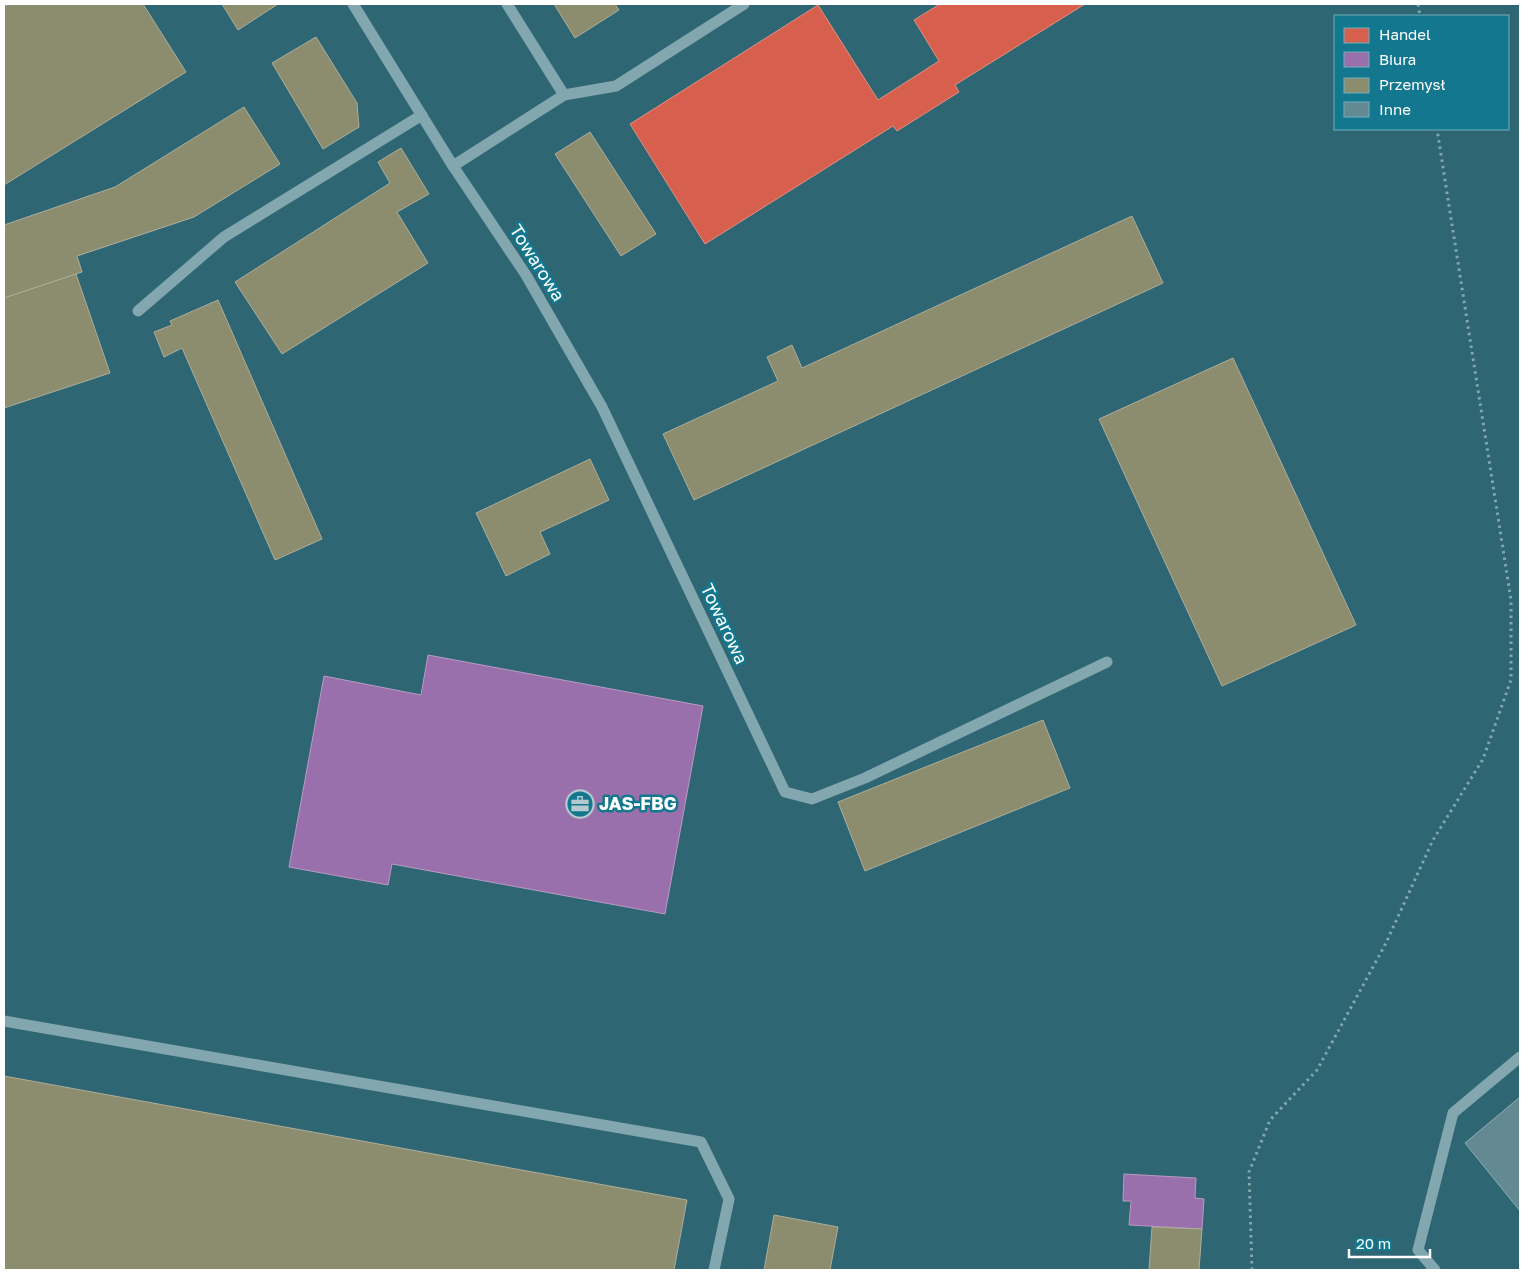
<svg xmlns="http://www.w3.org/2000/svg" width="1524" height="1274" viewBox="0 0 1524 1274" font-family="'Golos Text',sans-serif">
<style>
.shops{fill:#d6604d;stroke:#e29082}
.offices{fill:#9970ab;stroke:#b89bc4}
.industry{fill:#8c8c6e;stroke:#aeae9a}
.building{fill:#638a93;stroke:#8badb4}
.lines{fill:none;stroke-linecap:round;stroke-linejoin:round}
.path{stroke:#83a7af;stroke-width:3;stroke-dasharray:2.5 4;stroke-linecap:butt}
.service{stroke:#83a7af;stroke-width:11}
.labels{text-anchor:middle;stroke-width:5;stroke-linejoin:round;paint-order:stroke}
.street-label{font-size:18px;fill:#fff;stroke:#13788f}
.poi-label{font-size:18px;font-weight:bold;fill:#fff;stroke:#13788f;text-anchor:start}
</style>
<rect width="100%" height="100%" fill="#2f6673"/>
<path class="shops" d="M940 4H1085L955 85 959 92 897 131 893 126 705 244 630 124 818 5 878 100 939 61 914 20Z"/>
<g class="offices">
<path d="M428 655 703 706 665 914 392 864 388 885 289 867 324 676 421 695Z"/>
<path d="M1124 1174 1196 1178 1195 1198 1204 1199 1202 1229 1129 1225 1131 1201H1123Z"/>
</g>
<g class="industry">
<path d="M9 4H143L186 72 4 185V7Z"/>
<path d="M222 4H278L238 30Z"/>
<path d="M554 4H615L619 10 575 38Z"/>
<path d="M316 37 357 103 359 127 323 149 272 63Z"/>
<path d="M244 107 280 164 194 217 77 256 82 272 4 298V225L115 187Z"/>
<path d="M590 132 656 234 621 256 555 154Z"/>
<path d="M401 148 429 194 397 212 428 263 282 354 235 282 390 183 378 162Z"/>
<path d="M1132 216 1163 283 694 500 663 434 778 381 767 357 792 345 802 368Z"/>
<path d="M76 274 110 373 4 408V298Z"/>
<path d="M218 300 322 539 275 560 182 348 164 357 154 332 172 325 170 321Z"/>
<path d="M1233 358 1356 625 1222 686 1099 419Z"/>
<path d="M590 459 609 500 540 532 550 554 506 576 476 513Z"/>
<path d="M1043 720 1070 788 865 871 838 802Z"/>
<path d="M4 1076 687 1200 674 1270H4Z"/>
<path d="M774 1215 838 1227 830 1270H764Z"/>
<path d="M1152 1227 1202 1229 1199 1270H1149Z"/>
</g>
<path class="building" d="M1520 1097V1211L1465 1143Z"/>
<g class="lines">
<g class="path">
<path d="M1418 4 1420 16"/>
<path d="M1252 1270 1249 1172 1270 1120 1317 1070 1386 943 1433 840 1483 759 1511 680V600L1437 129"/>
</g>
<g class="service">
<path d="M353 4 453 166 526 275 602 407 785 792 812 799 865 778 1107 662"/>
<path d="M507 4 564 95"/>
<path d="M453 166 564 95 616 86 744 4"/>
<path d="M138 311 224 237 422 115"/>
<path d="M4 1021 701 1142 729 1199 714 1270"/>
<path d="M1435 1270 1418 1250 1453 1113 1520 1057"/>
</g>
</g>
<defs>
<g id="office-ring" transform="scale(1.4375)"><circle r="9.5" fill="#13788f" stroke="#b6c9ce" stroke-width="1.5"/><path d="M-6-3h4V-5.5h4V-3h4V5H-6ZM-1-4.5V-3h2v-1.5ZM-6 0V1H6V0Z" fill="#b6c9ce"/></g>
</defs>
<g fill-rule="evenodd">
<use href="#office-ring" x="580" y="804"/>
</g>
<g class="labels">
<g class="street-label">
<text transform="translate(537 263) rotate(58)" y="6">Towarowa</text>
<text transform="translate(724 624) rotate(65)" y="6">Towarowa</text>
</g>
<g class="poi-label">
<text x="599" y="810">JAS-FBG</text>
</g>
</g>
<rect width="1524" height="1274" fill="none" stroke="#ffffff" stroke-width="10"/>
<rect x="1334" y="15" width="175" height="115" fill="#13788f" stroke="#71aebc"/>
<rect x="1344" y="28" width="25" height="15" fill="#d6604d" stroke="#71aebc"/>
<text x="1379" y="40" font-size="15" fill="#ffffff">Handel</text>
<rect x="1344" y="52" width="25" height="15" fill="#9970ab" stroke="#71aebc"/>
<text x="1379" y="65" font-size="15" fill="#ffffff">Biura</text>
<rect x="1344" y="78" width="25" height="15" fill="#8c8c6e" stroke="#71aebc"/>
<text x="1379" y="90" font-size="15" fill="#ffffff">Przemysł</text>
<rect x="1344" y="102" width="25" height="15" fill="#638a93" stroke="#71aebc"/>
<text x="1379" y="115" font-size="15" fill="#ffffff">Inne</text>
<path d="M1349 1249v8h81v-8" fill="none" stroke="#ffffff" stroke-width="2.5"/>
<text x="1356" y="1249" font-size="15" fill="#ffffff" stroke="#13788f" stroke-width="4" paint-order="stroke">20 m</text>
</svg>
